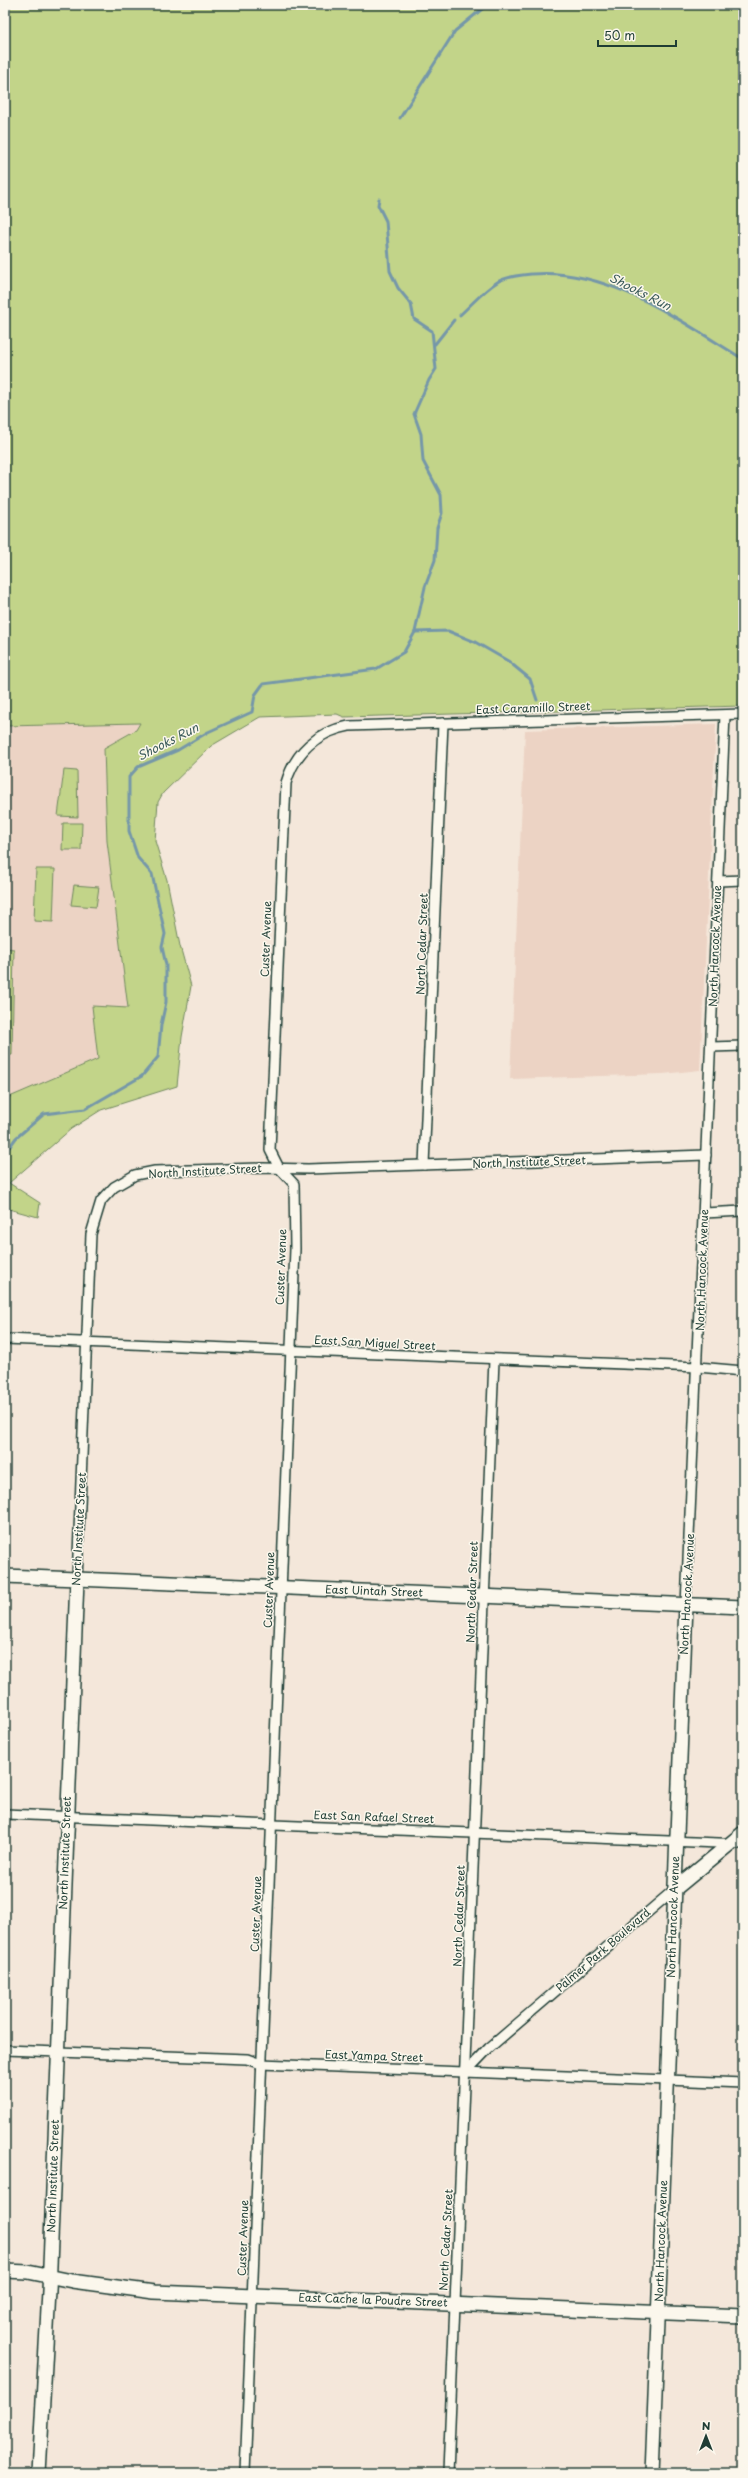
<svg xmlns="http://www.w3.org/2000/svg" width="748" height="2478" viewBox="0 0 748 2478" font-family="'Playpen Sans',sans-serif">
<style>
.built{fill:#ecd3c4}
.green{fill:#c2d489;stroke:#70885e}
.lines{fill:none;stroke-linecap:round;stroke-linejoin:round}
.stream{stroke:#7597a9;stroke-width:3}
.street-casing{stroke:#1f3d34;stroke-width:12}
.secondary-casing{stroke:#1f3d34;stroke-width:16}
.street{stroke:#fbf7ec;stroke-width:9}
.secondary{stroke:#fbf7ec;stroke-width:13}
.labels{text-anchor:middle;stroke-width:3;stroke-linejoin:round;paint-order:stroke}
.street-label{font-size:11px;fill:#1f3d34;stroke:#fbf7ec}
.water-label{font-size:12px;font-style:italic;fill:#3c5b5b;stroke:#fbf7ec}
</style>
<rect width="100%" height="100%" fill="#f4e7da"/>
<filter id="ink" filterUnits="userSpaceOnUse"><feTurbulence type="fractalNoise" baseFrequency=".025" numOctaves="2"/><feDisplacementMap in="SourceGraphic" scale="8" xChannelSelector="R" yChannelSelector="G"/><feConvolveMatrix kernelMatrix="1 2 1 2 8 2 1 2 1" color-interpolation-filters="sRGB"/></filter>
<g filter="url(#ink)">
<g class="built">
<path d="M140 723 136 730 104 748 107 841 128 1008 92 1006 98 1059 5 1099V726Z"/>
<path d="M716 724 700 1070 663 1074 510 1079 525 730Z"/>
</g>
<g class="green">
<path d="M5 5H743V706L344 717 337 714 260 717 211 746 163 793 158 802 155 841 167 880 180 946 191 986 182 1037 177 1086 101 1110 71 1129 9 1183 40 1203 38 1217 5 1208V1099L98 1059 92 1006 128 1008 107 841 104 748 136 730 140 723 5 726Z"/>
<path d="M64 770 77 771 78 817 58 816Z"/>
<path d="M63 823H82L81 850H62Z"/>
<path d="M36 869H55L53 922 34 921Z"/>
<path d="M74 885 99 887 96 907 71 905Z"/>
<path d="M5 948 14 949 12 1055H5Z"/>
</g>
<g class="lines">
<g class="stream">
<path d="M400 118 455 31 487 5"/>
<path d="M460 315C472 304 485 289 499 281 509 276 521 275 532 274 608 267 680 321 743 359"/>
<path d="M435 344 454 320"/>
<path d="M415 632 448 631 475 642 508 661 530 679 537 700"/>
<path d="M5 1153 16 1138 44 1114 85 1109 142 1076 158 1057 161 1025 166 1002V965L162 947 165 934 152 874 138 858 129 831V777L138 767 178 750 208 732 252 712 255 695 263 684 376 669 404 652 415 632 425 587 435 560 437 528 442 513 441 495 423 461 421 434 414 414 429 380 436 369 432 331 414 319 411 304 398 288 390 271 386 221 378 205 379 199"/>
</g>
<g class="street-casing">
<g id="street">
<path d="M718 881 743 880"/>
<path d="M711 1047 743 1046"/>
<path d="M424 1165 443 723"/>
<path d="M704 1213 743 1211"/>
<path d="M5 1339 698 1367 743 1371"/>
<path d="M77 1580 91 1234 101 1201 114 1187 135 1175 155 1171 263 1168 308 1169 706 1155"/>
<path d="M686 1605 725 715"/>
<path d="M5 1814 743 1844"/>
<path d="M5 2050 247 2059 261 2064 743 2083"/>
<path d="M466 2072 489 2048 675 1889"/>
<path d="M245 2473 295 1249 294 1184 279 1168 270 1150 286 783C295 752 317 732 349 726L743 714"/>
<path d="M448 2473 494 1360"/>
</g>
</g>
<g class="secondary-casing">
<g id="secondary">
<path d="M5 1576 743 1607"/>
<path d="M675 1889 743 1833"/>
<path d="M5 2271 28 2272 72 2281 154 2292 743 2316"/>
<path d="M39 2473 49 2291 77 1580"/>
<path d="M652 2473 686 1605"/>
</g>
</g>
<use href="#street" class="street"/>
<use href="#secondary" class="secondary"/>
</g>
</g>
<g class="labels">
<g class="street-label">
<text transform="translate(533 708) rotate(-2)" y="4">East Caramillo Street</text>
<text transform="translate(266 939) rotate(-88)" y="4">Custer Avenue</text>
<text transform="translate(422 944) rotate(-88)" y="4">North Cedar Street</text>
<text transform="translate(715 946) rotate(-88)" y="4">North Hancock Avenue</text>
<text transform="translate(529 1162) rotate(-2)" y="4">North Institute Street</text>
<text transform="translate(205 1171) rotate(-3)" y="4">North Institute Street</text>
<text transform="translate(281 1267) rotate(-88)" y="4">Custer Avenue</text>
<text transform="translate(702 1270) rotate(-88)" y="4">North Hancock Avenue</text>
<text transform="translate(375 1343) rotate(3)" y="4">East San Miguel Street</text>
<text transform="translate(79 1529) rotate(-87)" y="4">North Institute Street</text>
<text transform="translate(269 1590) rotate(-88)" y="4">Custer Avenue</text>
<text transform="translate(374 1591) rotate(2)" y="4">East Uintah Street</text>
<text transform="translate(472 1592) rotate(-88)" y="4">North Cedar Street</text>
<text transform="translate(687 1594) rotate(-87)" y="4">North Hancock Avenue</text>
<text transform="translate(374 1817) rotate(2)" y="4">East San Rafael Street</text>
<text transform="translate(65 1853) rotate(-88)" y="4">North Institute Street</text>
<text transform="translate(256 1914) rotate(-88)" y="4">Custer Avenue</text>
<text transform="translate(459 1916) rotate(-88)" y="4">North Cedar Street</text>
<text transform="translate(673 1917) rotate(-88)" y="4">North Hancock Avenue</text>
<text transform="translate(603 1950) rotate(-41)" y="4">Palmer Park Boulevard</text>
<text transform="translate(374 2056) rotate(2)" y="4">East Yampa Street</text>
<text transform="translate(53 2176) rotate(-88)" y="4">North Institute Street</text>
<text transform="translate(243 2238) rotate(-88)" y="4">Custer Avenue</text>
<text transform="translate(446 2240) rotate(-87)" y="4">North Cedar Street</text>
<text transform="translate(661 2241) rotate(-88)" y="4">North Hancock Avenue</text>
<text transform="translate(373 2300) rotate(2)" y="4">East Cache la Poudre Street</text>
</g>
<g class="water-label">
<text transform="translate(640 292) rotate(27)" y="4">Shooks Run</text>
<text transform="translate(168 742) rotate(-27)" y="4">Shooks Run</text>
</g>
</g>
<rect width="748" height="2478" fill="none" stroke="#fbf7ec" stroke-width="20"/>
<rect x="10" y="10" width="728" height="2458" fill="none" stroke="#1f3d34" stroke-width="1.5" filter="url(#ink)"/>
<g transform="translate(706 2436)" stroke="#fbf7ec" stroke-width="3" paint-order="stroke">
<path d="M0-3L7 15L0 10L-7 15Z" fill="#1f3d34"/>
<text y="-6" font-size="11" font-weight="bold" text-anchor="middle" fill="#1f3d34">N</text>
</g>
<path d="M598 40v6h78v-6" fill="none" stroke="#1f3d34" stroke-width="2"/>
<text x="604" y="40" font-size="12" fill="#1f3d34" stroke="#fbf7ec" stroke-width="3" paint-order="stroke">50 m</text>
</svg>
